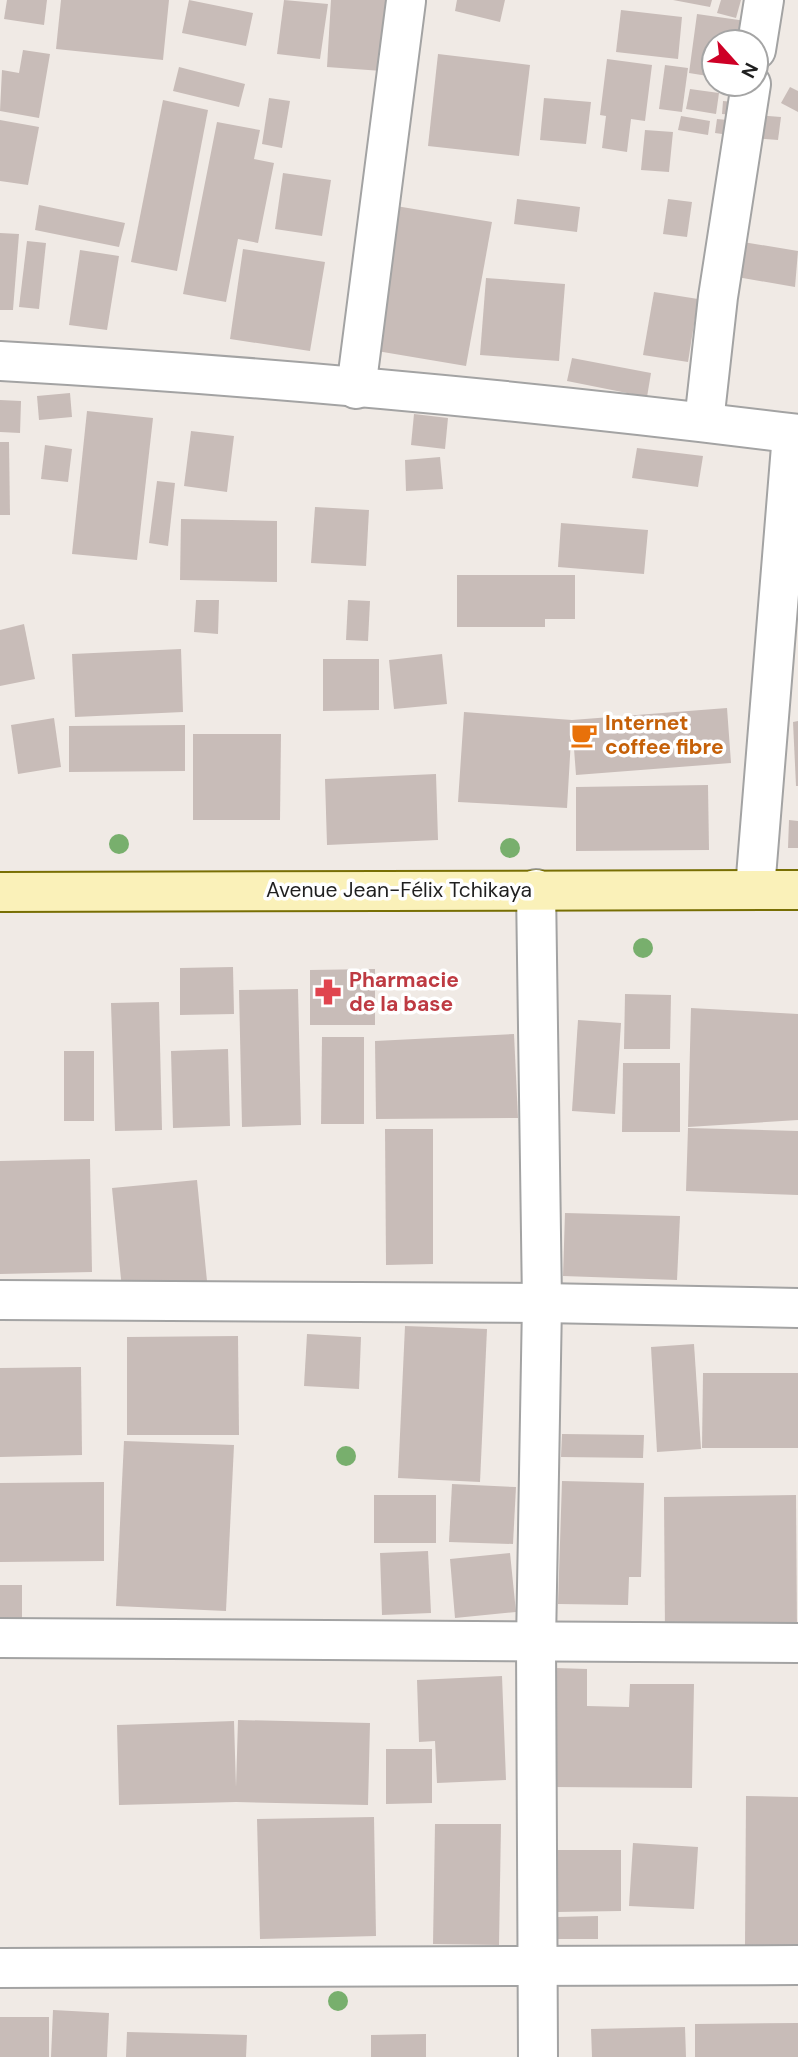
<svg xmlns="http://www.w3.org/2000/svg" width="798" height="2057" viewBox="0 0 798 2057" font-family="'DM Sans',sans-serif">
<style>
.building{fill:#c8bcb8}
.lines{fill:none;stroke-linecap:round;stroke-linejoin:round}
.street-casing{stroke:#a3a3a3;stroke-width:42}
.secondary-casing{stroke:#786f04;stroke-width:42}
.street{stroke:#fff;stroke-width:38}
.secondary{stroke:#faf1b9;stroke-width:38}
.tree{fill:#78af6d}
.labels{text-anchor:middle;stroke-width:7;stroke-linejoin:round;paint-order:stroke}
.food-label{font-size:21px;font-weight:bold;fill:#c56008;stroke:#fff;text-anchor:start}
.street-label{font-size:21px;fill:#1f1f1f;stroke:#fff}
.health-label{font-size:21px;font-weight:bold;fill:#be3a42;stroke:#fff;text-anchor:start}
</style>
<rect width="100%" height="100%" fill="#f0eae5"/>
<g class="building">
<path d="M7 0H47L44 25 4 19Z"/>
<path d="M61 0H169L163 60 56 49Z"/>
<path d="M189 0 253 13 246 46 182 33Z"/>
<path d="M284 0 328 4 320 59 277 54Z"/>
<path d="M331 0H387L382 71 327 67Z"/>
<path d="M457 0H505L500 22 455 11Z"/>
<path d="M673 0H712L710 7Z"/>
<path d="M721 0H741L736 18 717 13Z"/>
<path d="M621 10 682 17 678 59 616 52Z"/>
<path d="M697 14 746 21 743 42H714V77L689 73Z"/>
<path d="M23 50 50 54 39 118 0 111 2 70 19 73Z"/>
<path d="M438 54 530 65 519 156 428 146Z"/>
<path d="M607 59 652 65 645 121 631 119 627 152 602 148 606 116 600 115Z"/>
<path d="M665 65 688 68 682 112 659 109Z"/>
<path d="M179 67 245 84 239 107 173 91Z"/>
<path d="M790 87 798 91V112L781 103Z"/>
<path d="M690 89 719 93 716 114 686 109Z"/>
<path d="M269 98 290 101 282 148 262 144Z"/>
<path d="M544 98 591 102 586 144 540 140Z"/>
<path d="M163 100 208 110 177 271 131 262Z"/>
<path d="M723 101 735 102 734 115 722 114Z"/>
<path d="M756 115 781 117 778 140 753 138Z"/>
<path d="M681 116 710 121 708 135 678 130Z"/>
<path d="M717 119 738 121 736 136 715 133Z"/>
<path d="M0 120 39 127 28 185 0 181Z"/>
<path d="M217 122 260 130 254 159 274 163 258 243 238 239 226 302 183 294Z"/>
<path d="M645 130 673 132 669 172 641 170Z"/>
<path d="M283 173 331 180 322 236 275 229Z"/>
<path d="M517 199 580 207 577 232 514 224Z"/>
<path d="M668 199 692 202 687 237 663 234Z"/>
<path d="M39 205 125 223 119 247 35 230Z"/>
<path d="M396 206 492 222 466 366 371 350Z"/>
<path d="M0 233 19 234 13 310H0Z"/>
<path d="M27 241 46 243 39 309 19 307Z"/>
<path d="M743 242 798 251 795 287 737 277Z"/>
<path d="M243 249 325 262 310 351 230 339Z"/>
<path d="M80 250 119 256 107 330 69 325Z"/>
<path d="M486 278 565 284 559 361 480 355Z"/>
<path d="M654 292 698 299 688 362 643 355Z"/>
<path d="M572 358 651 373 647 397 567 381Z"/>
<path d="M70 393 72 417 39 420 37 396Z"/>
<path d="M0 400 21 401 20 433 0 432Z"/>
<path d="M87 411 153 418 137 560 72 554Z"/>
<path d="M414 414 448 418 445 449 411 445Z"/>
<path d="M191 431 234 436 227 492 184 486Z"/>
<path d="M0 442H9L10 515H0Z"/>
<path d="M45 445 72 449 68 482 41 479Z"/>
<path d="M637 448 703 456 698 487 632 478Z"/>
<path d="M440 457 443 489 406 491 405 460Z"/>
<path d="M157 481 175 483 168 546 149 543Z"/>
<path d="M315 507 369 510 366 566 311 563Z"/>
<path d="M181 519 277 521V582L180 580Z"/>
<path d="M561 523 648 530 644 574 558 567Z"/>
<path d="M457 575H575V619H545V627H457Z"/>
<path d="M196 600H219L218 634 194 632Z"/>
<path d="M348 600 370 601 368 641 346 640Z"/>
<path d="M24 624 35 679 0 686V630Z"/>
<path d="M181 649 183 712 75 717 72 654Z"/>
<path d="M442 654 447 704 394 709 389 660Z"/>
<path d="M323 659H379V710L323 711Z"/>
<path d="M727 708 731 763 576 775 572 722 567 808 458 802 464 712 572 720Z"/>
<path d="M54 718 61 767 18 774 11 725Z"/>
<path d="M798 721V786H796L793 722Z"/>
<path d="M185 725V771L69 772V726Z"/>
<path d="M193 734H281L280 820H193Z"/>
<path d="M436 774 438 840 327 845 325 779Z"/>
<path d="M708 785 709 850 576 851V787Z"/>
<path d="M789 820 798 821V848H788Z"/>
<path d="M233 967 234 1014 180 1015V968Z"/>
<path d="M375 969V1025H310V970Z"/>
<path d="M298 989 301 1125 242 1127 239 990Z"/>
<path d="M625 994 671 995 670 1049H624Z"/>
<path d="M159 1002 162 1130 115 1131 111 1003Z"/>
<path d="M691 1008 798 1014V1120L688 1127Z"/>
<path d="M578 1020 621 1023 615 1114 572 1111Z"/>
<path d="M514 1034 518 1118 376 1119 375 1041Z"/>
<path d="M322 1037H364V1124H321Z"/>
<path d="M228 1049 230 1126 173 1128 171 1051Z"/>
<rect x="64" y="1051" width="30" height="70"/>
<path d="M623 1063H680V1132H622Z"/>
<path d="M688 1128 798 1131V1195L686 1191Z"/>
<path d="M385 1129H433V1264L386 1265Z"/>
<path d="M90 1159 92 1272 0 1274V1161Z"/>
<path d="M197 1180 207 1281 122 1289 112 1188Z"/>
<path d="M565 1213 680 1216 677 1280 563 1276Z"/>
<path d="M405 1326 487 1329 480 1482 398 1478Z"/>
<path d="M307 1334 361 1337 359 1389 304 1386Z"/>
<path d="M238 1336 239 1435H127V1337Z"/>
<path d="M694 1344 701 1449 657 1452 651 1347Z"/>
<path d="M81 1367 82 1455 0 1457V1368Z"/>
<path d="M703 1373H798V1448H702Z"/>
<path d="M562 1434 644 1435 643 1458 561 1457Z"/>
<path d="M124 1441 234 1445 226 1611 116 1606Z"/>
<path d="M562 1481 644 1483 641 1577H629L628 1605 558 1604Z"/>
<path d="M104 1482V1561L0 1562V1483Z"/>
<path d="M452 1484 516 1487 513 1544 449 1542Z"/>
<rect x="374" y="1495" width="62" height="48"/>
<path d="M796 1495 797 1630 665 1633 664 1497Z"/>
<path d="M428 1551 431 1613 382 1615 380 1553Z"/>
<path d="M510 1553 516 1612 455 1618 450 1559Z"/>
<path d="M0 1585H22V1627L0 1626Z"/>
<path d="M555 1668 587 1669V1706L629 1707 630 1684H694L692 1788 554 1787Z"/>
<path d="M502 1676 506 1780 437 1783 435 1741 419 1742 417 1680Z"/>
<path d="M238 1720 370 1723 368 1805 236 1802 119 1805 117 1725 234 1721 236 1787Z"/>
<path d="M386 1749H432V1803L386 1804Z"/>
<path d="M746 1796 798 1797V1945H745Z"/>
<path d="M374 1817 376 1936 260 1939 257 1819Z"/>
<path d="M435 1824H501L499 1945 433 1944Z"/>
<path d="M633 1843 698 1847 694 1909 629 1906Z"/>
<path d="M556 1850H621V1911L556 1912Z"/>
<path d="M598 1916V1939H557V1917Z"/>
<path d="M53 2010 109 2013 107 2057H51Z"/>
<rect x="0" y="2017" width="49" height="40"/>
<path d="M798 2023V2057H695V2024Z"/>
<path d="M685 2027 686 2057H592L591 2029Z"/>
<path d="M127 2032 247 2035 246 2057H126Z"/>
<path d="M426 2034V2057H371V2035Z"/>
</g>
<g class="lines">
<g class="street-casing">
<g id="street">
<path d="M756 50 764 0"/>
<path d="M0 361C266 376 533 401 798 434"/>
<path d="M356 389 406 1"/>
<path d="M704 422 718 297 751 84"/>
<path d="M536 889 542 1303 536 1643 538 2057"/>
<path d="M755 889 792 434"/>
<path d="M0 1300 542 1303 798 1308"/>
<path d="M0 1638 798 1643"/>
<path d="M0 1968 798 1965"/>
</g>
</g>
<g class="secondary-casing">
<path id="secondary" d="M0 892 798 890"/>
</g>
<use href="#street" class="street"/>
<use href="#secondary" class="secondary"/>
</g>
<g class="tree">
<circle cx="119" cy="844" r="10"/>
<circle cx="510" cy="848" r="10"/>
<circle cx="643" cy="948" r="10"/>
<circle cx="346" cy="1456" r="10"/>
<circle cx="338" cy="2001" r="10"/>
</g>
<defs>
<g id="cafe-bare" transform="scale(2.1)"><path d="M-5.5-4.5H6V0H3Q3 3.5 0 3.5H-2.5Q-5.5 3.5-5.5 0ZM3-3.2v2h1.7v-2ZM-6 4.5H4V6H-6Z" fill="#e8710a" stroke="#fff" stroke-width="2.5" paint-order="stroke"/></g>
<g id="pharmacy-bare" transform="scale(2.1)"><path d="M-2-6h4v4h4v4h-4v4h-4v-4h-4v-4h4Z" fill="#e0444e" stroke="#fff" stroke-width="2.5" paint-order="stroke"/></g>
</defs>
<g fill-rule="evenodd">
<use href="#cafe-bare" x="584" y="735"/>
<use href="#pharmacy-bare" x="328" y="992"/>
</g>
<g class="labels">
<g class="food-label">
<text x="605" y="730">Internet<tspan x="605" dy="24">coffee fibre</tspan></text>
</g>
<g class="street-label">
<text x="399" y="897">Avenue Jean-Félix Tchikaya</text>
</g>
<g class="health-label">
<text x="349" y="987">Pharmacie<tspan x="349" dy="24">de la base</tspan></text>
</g>
</g>
<g transform="translate(735 63) rotate(117)"><circle r="33" fill="#ffffff" stroke="#a5a5a5" stroke-width="2"/>
<path d="M0-5L12 26L0 18L-12 26Z" fill="#ce0026"/>
<text y="-10" font-size="19" font-weight="bold" text-anchor="middle" fill="#1f1f1f">N</text>
</g>
</svg>
